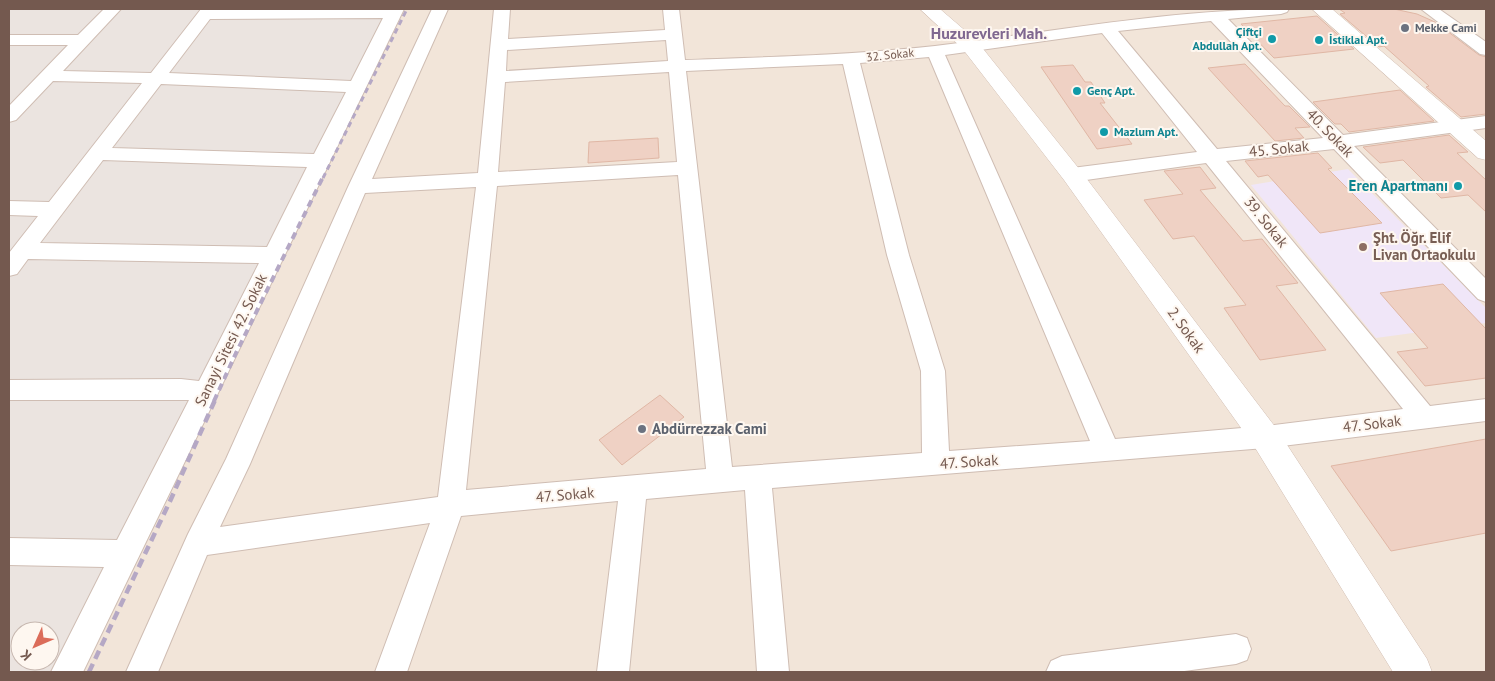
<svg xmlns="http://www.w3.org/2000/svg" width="1495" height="681" viewBox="0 0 1495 681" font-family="'PT Sans',sans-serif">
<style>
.residential{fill:#f2e5d9;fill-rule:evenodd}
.industrial{fill:#ebe4e0;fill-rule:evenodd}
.education{fill:#f0e6f8}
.building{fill:#efd1c4;stroke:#e0b7a5}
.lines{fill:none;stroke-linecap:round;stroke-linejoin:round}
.street-casing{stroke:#cfbdb3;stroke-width:2}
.secondary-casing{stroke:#d1bdb1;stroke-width:1}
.street{fill:#fff;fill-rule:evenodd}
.secondary{fill:#fff;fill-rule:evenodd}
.rail-far2{stroke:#b5a8c5;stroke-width:3;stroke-dasharray:5.5 4;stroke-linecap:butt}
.rail-far1{stroke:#b5a8c5;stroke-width:4;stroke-dasharray:7 5;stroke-linecap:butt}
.rail{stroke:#b5a8c5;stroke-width:4.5;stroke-dasharray:9 5.5;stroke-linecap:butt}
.worship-dot{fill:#6b7280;stroke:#fef7f0;stroke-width:2}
.culture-dot{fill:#0f9aa8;stroke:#fef7f0;stroke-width:2}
.education-dot{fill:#8d6e63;stroke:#fef7f0;stroke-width:2}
.labels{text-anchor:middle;stroke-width:4;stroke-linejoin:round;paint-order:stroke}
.far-worship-label{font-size:12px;font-weight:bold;fill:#5b616d;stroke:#fef7f0;text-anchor:start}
.far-culture-label{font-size:12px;font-weight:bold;fill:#0d838f;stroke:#fef7f0;text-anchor:start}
.far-street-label{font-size:12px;fill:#74594f;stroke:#fef7f0}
.street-label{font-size:15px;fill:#74594f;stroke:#fef7f0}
.culture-label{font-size:15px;font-weight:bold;fill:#0d838f;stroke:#fef7f0;text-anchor:end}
.education-label{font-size:15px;font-weight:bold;fill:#785e54;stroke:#fef7f0;text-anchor:start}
.worship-label{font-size:15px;font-weight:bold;fill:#5b616d;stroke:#fef7f0;text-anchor:start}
.far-district-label{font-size:16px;font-weight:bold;fill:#7f6790;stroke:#fef7f0}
</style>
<rect width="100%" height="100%" fill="#fbf3ea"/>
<path class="residential" d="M9 9H1486V672H9ZM20 631H50V661H20Z"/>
<path class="industrial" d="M9 9H391L55 672H9ZM20 631H50V661H20Z"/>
<path class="education" d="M1348 169 1486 308V323L1376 338 1251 185Z"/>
<g class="building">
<path d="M1339 9H1394L1417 14 1435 22 1479 55 1486 57V114L1461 117 1426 87 1429 86 1384 46 1379 47 1340 14 1345 13Z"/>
<path d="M1317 16 1354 49 1274 58 1241 24Z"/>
<path d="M1245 64 1285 106H1289L1310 127 1295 128 1304 138 1275 141 1208 68Z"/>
<path d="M1073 65 1085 82H1091L1105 103H1100L1132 144 1097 149 1041 67Z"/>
<path d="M1400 90 1434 121 1349 132 1341 124H1335L1313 102Z"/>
<path d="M1449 135 1468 152 1457 153 1486 180V212L1468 195 1441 198 1403 160 1380 163 1363 147Z"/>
<path d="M658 138 659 158 588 163 589 142Z"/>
<path d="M1318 153 1332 168 1328 169 1382 223 1320 233 1268 175 1258 177 1245 161Z"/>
<path d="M1200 167 1216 188 1200 190 1243 241 1262 239 1298 283 1276 286 1326 350 1260 360 1224 308 1246 305 1194 236 1173 239 1144 200 1183 194 1164 171Z"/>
<path d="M1443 284 1486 329V378L1425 386 1397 352 1428 348 1380 293Z"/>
<path d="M660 395 684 417 622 465 599 440Z"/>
<path d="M1486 439V533L1391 551 1331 466Z"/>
</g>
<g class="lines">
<g class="street-casing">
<g id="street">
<path d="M104 9H121L63 71 151 73 201 9H404L83 672H51L104 567 9 565V538L117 540 189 400H9V380L181 379 199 381 259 263 28 259 17 274 9 276V253L38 216 9 215V201L49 202 142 83 53 81 16 120 9 122V106L68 45H9V35H78ZM383 18 351 81 169 73 210 19ZM161 84 346 92 314 154 112 148ZM103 160 307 167 267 247 40 243Z"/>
<path d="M432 9H448L372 179 478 173 494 9H510L508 39 665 30 663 9H679L685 60C768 57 852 55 935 46 1053 32 1170 9 1289 9L1287 12 1281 14 1228 19 1343 135 1486 116V128L1354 146 1486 279V302L1478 299 1334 149 1226 161 1430 406 1486 399V421L1265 448 772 488 789 672H757L745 490 646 499 629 672H597L618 501 461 516 407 672H375L430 523 207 555 158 672H126L188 534 226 459 348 187ZM1211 21 1323 138 1217 149 1118 31ZM1102 33 1197 152 1072 168 1065 170 1062 175 1065 180 1072 182 1206 163 1403 409 1265 426 1115 439 945 55ZM666 40 668 61 506 71 507 50ZM929 57 1090 441 949 451 945 371 909 255 860 63ZM843 64 887 255 921 371 922 453 732 467 686 71ZM669 72 677 162 498 172 505 82ZM678 175 706 469 466 490 497 186ZM476 187 438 497 220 527 250 464 365 193Z"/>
<path d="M1421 9H1439L1486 42V55L1480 54Z"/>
<path d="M1236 634 1247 638 1251 649 1247 660 1236 664 1177 672H1046L1051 661 1062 656Z"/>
</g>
</g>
<g class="secondary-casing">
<g id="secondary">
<path d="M920 9H940L976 40 1080 170 1276 428 1427 659 1432 672H1393L1254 446 1064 180 962 48Z"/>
<path d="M1312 9H1332L1486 141V160L1478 158Z"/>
</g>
</g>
<use href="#street" class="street"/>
<use href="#secondary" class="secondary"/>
<path class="rail-far2" d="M323 178 407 9"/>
<path class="rail-far1" d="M214 401 236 353 323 177"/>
<path class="rail" d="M89 672 171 499 215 400"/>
</g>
<g class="worship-dot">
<circle cx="1405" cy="28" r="5"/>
<circle cx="642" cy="429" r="5"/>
</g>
<g class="culture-dot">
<circle cx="1272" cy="39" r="5"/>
<circle cx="1319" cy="40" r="5"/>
<circle cx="1077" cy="91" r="5"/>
<circle cx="1104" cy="132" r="5"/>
<circle cx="1458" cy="186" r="5"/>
</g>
<circle class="education-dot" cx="1363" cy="247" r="5"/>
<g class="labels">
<g class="far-worship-label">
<text x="1415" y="32">Mekke Cami</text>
</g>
<g class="far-culture-label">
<text x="1262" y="36" text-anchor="end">Çiftçi<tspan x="1262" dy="14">Abdullah Apt.</tspan></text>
<text x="1329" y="44">İstiklal Apt.</text>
<text x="1087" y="95">Genç Apt.</text>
<text x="1114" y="136">Mazlum Apt.</text>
</g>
<g class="far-street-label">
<text transform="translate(890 55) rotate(-6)" y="4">32. Sokak</text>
</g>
<g class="street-label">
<text transform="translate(1330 133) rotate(46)" y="5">40. Sokak</text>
<text transform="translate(1279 149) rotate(-6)" y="5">45. Sokak</text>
<text transform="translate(1266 222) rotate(51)" y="5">39. Sokak</text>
<text transform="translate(1186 330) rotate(54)" y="5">2. Sokak</text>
<text transform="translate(231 340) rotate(-64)" y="5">Sanayi Sitesi 42. Sokak</text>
<text transform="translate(1372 424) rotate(-7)" y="5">47. Sokak</text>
<text transform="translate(969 462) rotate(-4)" y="5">47. Sokak</text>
<text transform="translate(565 495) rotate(-5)" y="5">47. Sokak</text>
</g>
<g class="culture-label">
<text x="1448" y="191">Eren Apartmanı</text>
</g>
<g class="education-label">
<text x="1373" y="243">Şht. Öğr. Elif<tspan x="1373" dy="17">Livan Ortaokulu</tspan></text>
</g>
<g class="worship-label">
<text x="652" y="434">Abdürrezzak Cami</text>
</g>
<g class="far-district-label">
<text x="989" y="39">Huzurevleri Mah.</text>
</g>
</g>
<rect width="1495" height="681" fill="none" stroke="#74594f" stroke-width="20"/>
<g transform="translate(35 646) rotate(225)"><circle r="24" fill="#fef7f0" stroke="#c7b8b0"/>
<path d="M0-4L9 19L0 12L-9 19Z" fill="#db6c59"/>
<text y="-8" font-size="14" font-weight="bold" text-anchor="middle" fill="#74594f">K</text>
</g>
</svg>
